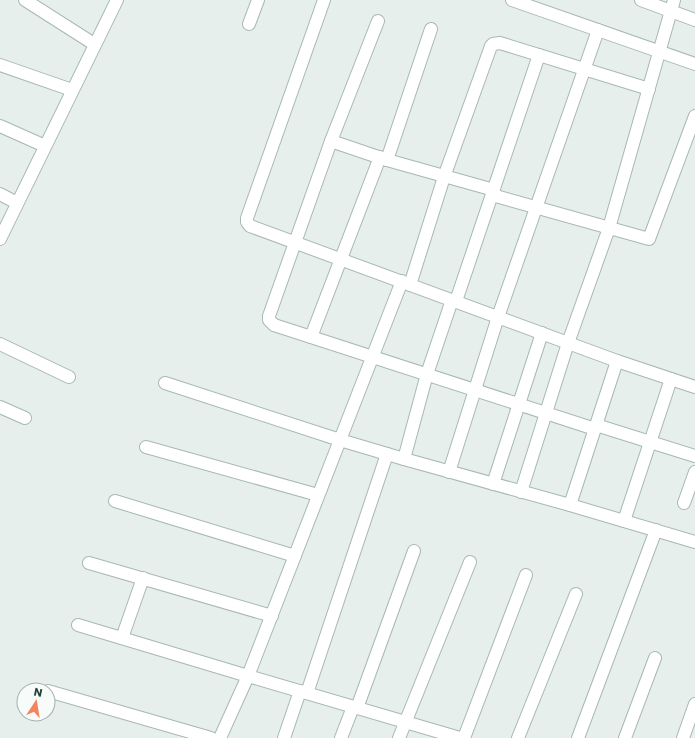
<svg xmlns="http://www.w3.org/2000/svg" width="695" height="738" viewBox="0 0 695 738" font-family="Poppins,sans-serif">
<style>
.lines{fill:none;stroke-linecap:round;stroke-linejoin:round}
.minor-casing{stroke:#a8b8b2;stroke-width:14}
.minor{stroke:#fff;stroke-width:12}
</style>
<rect width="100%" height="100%" fill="#e6efeb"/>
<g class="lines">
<g class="minor-casing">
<g id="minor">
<path d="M25 0 94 44"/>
<path d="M324 0 247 218V222L250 226 617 361"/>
<path d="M512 0 695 64"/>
<path d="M641 0 695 20"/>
<path d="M378 21 331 141 269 316V320L274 325 595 429"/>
<path d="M249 24 258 0"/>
<path d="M0 65 72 90"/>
<path d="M0 126 45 146"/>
<path d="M331 141 387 160 494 190"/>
<path d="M387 160 431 29"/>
<path d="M0 194 17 203"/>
<path d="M492 195 649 239 695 116"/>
<path d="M0 239 117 0"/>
<path d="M410 285 444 177 491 46 493 44 500 43 649 89"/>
<path d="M456 301 539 55"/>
<path d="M311 337 380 157"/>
<path d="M0 344 69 377"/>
<path d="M165 383 340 440 402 281"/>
<path d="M695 387 617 361 570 505 695 542"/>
<path d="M0 407 25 418"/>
<path d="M596 425 695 456"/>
<path d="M146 447 318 495"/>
<path d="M404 459 427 374 452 300"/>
<path d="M449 472 498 317 598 30"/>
<path d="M493 484 542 333"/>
<path d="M521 492 568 343 609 228 674 0"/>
<path d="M115 501 295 556"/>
<path d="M684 503 695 472"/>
<path d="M624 521 671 379"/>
<path d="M89 563 272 616"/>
<path d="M78 625 248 676 220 738"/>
<path d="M122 638 143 578"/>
<path d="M48 691 211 738"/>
<path d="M307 693 387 454"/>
<path d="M357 708 414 551"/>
<path d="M284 738 300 691"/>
<path d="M341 738 353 707"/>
<path d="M399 738 470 562"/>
<path d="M460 738 248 676 340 440 404 459 570 505"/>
<path d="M464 738 526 575"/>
<path d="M518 738 576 594"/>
<path d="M578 738 656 530"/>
<path d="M625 738 655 658"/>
<path d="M683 738 695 704"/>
</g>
</g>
<use href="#minor" class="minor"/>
</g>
<g transform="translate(36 702) rotate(12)"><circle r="19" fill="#f7fbf9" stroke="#a3b1ad"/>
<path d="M0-3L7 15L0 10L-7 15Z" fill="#f4845f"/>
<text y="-6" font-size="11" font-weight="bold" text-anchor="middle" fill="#24423a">N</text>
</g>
</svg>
